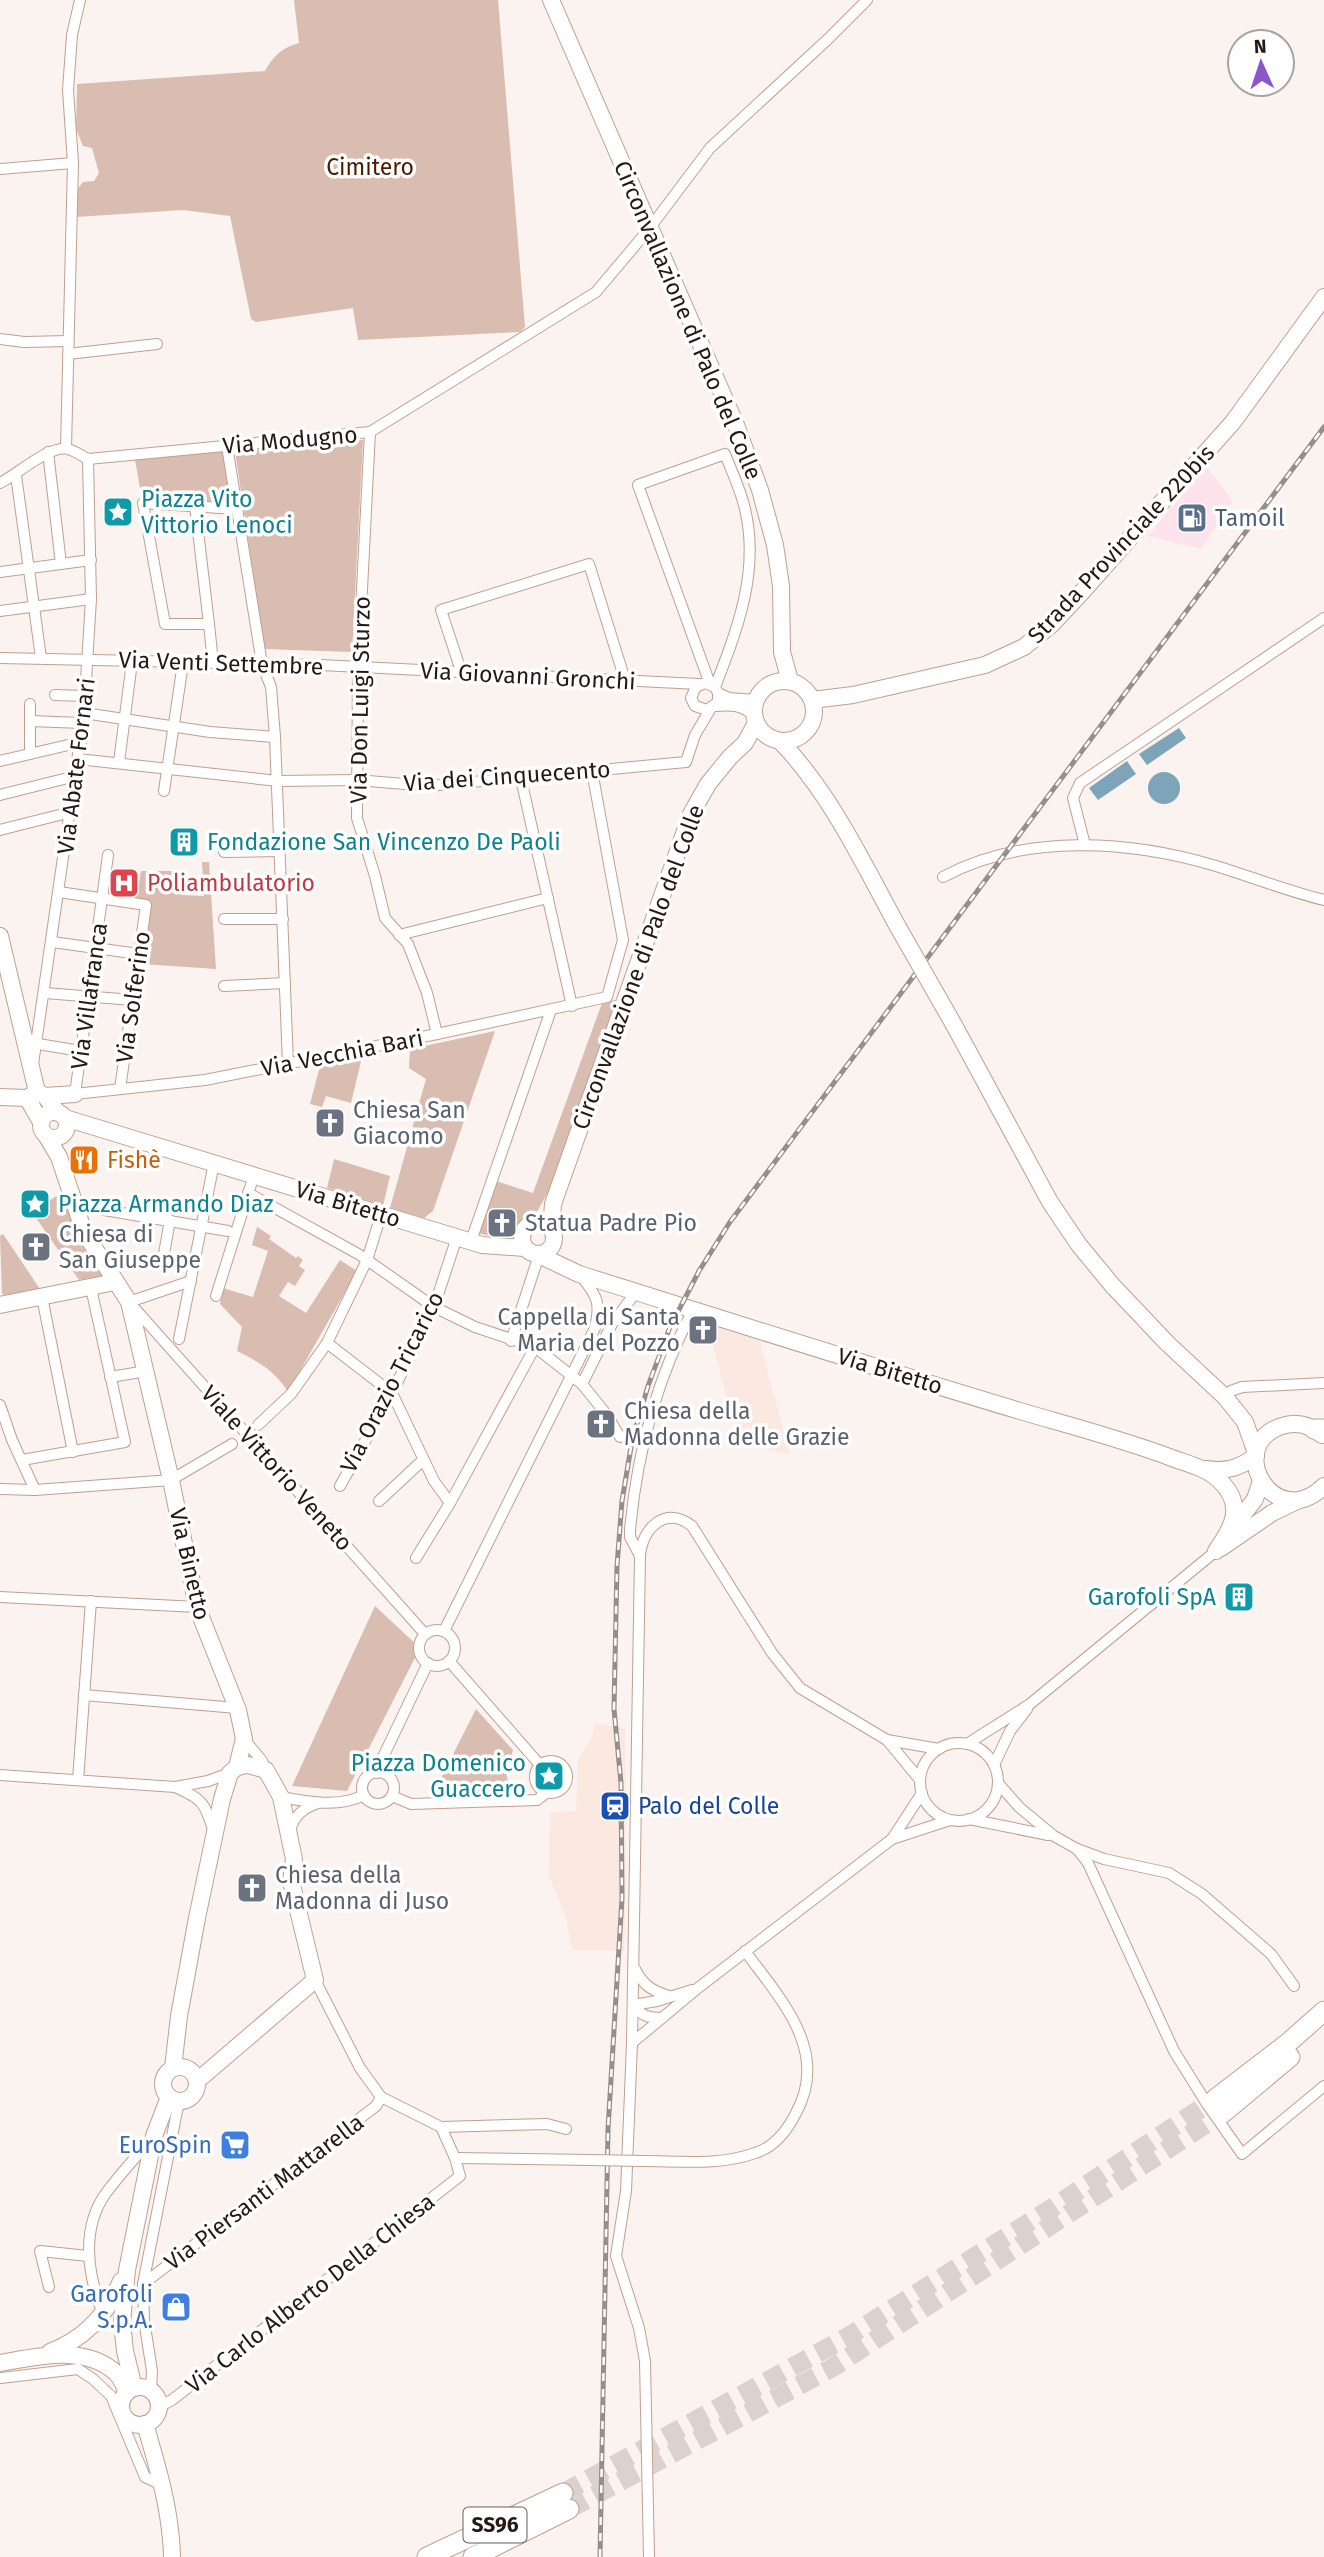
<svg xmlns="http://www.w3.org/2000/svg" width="1324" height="2557" viewBox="0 0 1324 2557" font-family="'Fira Sans',sans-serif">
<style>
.commercial{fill:#fde3eb}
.built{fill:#fbe9e1}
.green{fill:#d9bdb0}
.water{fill:#7ea4ba}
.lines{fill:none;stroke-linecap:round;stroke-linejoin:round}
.highway-tunnel{stroke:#dbd2cf;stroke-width:19;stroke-dasharray:19 10;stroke-linecap:butt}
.street-casing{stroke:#c19f8f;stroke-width:12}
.secondary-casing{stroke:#c19f8f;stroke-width:18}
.highway-casing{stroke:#c19f8f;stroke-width:21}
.street{stroke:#fff;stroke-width:10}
.secondary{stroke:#fff;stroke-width:16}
.highway{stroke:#fff;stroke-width:19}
.rail-casing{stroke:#978d89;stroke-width:5}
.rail{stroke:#fff;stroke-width:2.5;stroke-dasharray:8;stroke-linecap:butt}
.street-bridge-casing{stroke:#c19f8f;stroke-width:12;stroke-linecap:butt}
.secondary-bridge-casing{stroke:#c19f8f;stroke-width:18;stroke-linecap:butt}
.street-bridge{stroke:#fff;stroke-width:10}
.secondary-bridge{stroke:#fff;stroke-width:16}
.labels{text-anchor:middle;stroke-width:7;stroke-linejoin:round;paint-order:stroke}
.shield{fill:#fff;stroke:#675e5a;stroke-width:2}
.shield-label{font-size:21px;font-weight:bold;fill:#261914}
.park-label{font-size:23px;fill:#4b1a00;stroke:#fff}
.street-label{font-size:23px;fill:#261914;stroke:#fff}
.culture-label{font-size:23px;fill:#0d838f;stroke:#fff;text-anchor:start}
.service-label{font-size:23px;fill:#4e5e75;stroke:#fff;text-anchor:start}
.health-label{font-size:23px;fill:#be3a42;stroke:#fff;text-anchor:start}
.worship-label{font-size:23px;fill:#5b616d;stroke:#fff;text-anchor:start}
.food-label{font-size:23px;fill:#c56008;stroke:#fff;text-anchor:start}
.transit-label{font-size:23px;fill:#164399;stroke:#fff;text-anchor:start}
.shop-label{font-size:23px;fill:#366cbe;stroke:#fff;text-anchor:end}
</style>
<rect width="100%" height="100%" fill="#fbf3f0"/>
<path class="commercial" d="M1206 466 1233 501 1201 549 1148 536Z"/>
<g class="built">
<path d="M707 1323 759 1339 790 1455 738 1441Z"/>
<path d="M595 1723 625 1728 626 1882 624 1951 572 1950 566 1918 549 1876 550 1812 576 1811 578 1759 592 1737Z"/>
</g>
<g class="green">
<path d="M294 0H498L525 327 520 332 358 340 353 308 256 322 251 319 230 216 183 210 76 217V191L83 182 94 181 99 173 92 148 83 146 76 129 77 84 265 71C274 55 282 48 299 43Z"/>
<path d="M363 440 352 652 264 649 235 451Z"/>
<path d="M224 451 232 506 142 500 135 459Z"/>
<path d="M202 862H209L216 969 142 964 150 901 115 896 123 890H138L141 871H180L182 895 204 896Z"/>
<path d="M619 999C603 1046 555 1208 520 1232 508 1240 492 1237 478 1233L496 1181 533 1193 602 1003Z"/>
<path d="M495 1031 433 1211 424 1218 390 1208 426 1079 409 1068 410 1049Z"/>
<path d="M362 1057 351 1103 326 1096 322 1107 310 1104 320 1066Z"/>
<path d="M334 1159 390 1176 383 1206 327 1188Z"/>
<path d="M58 1195 65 1199 82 1246 104 1274 103 1276 79 1280 32 1212Z"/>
<path d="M257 1227 271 1236 269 1239 296 1258 298 1256 303 1260 299 1266 305 1270 295 1286 288 1282 279 1296 306 1313 340 1260 357 1271 288 1392C275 1371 259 1362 237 1351L242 1327 220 1304 223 1288 253 1297 268 1251 252 1245Z"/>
<path d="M3 1234 40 1289 9 1296 2 1294 0 1236Z"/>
<path d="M375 1606 420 1648 347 1791 292 1786Z"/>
<path d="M476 1709 513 1750 506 1773 511 1792H434Z"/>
</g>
<g class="water">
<path d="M1179 728 1186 738 1147 765 1139 754Z"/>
<path d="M1127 761 1136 774 1098 800 1089 788Z"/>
<circle cx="1164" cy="788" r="16"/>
</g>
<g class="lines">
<g class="highway-tunnel">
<path d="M563 2493 849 2336 1052 2208 1215 2099"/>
<path d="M569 2509 832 2368 1223 2113"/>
</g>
<g class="street-casing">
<g id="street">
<path d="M0 169 73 163"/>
<path d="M0 339 24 342 68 341"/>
<path d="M68 354 157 344"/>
<path d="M370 432 358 668 357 818 375 876 385 918 408 944 427 993 437 1034"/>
<path d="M227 446 262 664 271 687 275 737 288 1064"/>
<path d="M66 448 73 163 68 90 72 35 80 0"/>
<path d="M48 452 61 564"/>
<path d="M16 475 41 658"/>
<path d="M0 483C18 474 49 445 68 449 75 451 82 456 88 459L370 432 596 292 649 229 710 148 828 39 867 0"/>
<path d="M195 506 209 624"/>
<path d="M0 572 91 560"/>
<path d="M0 611 91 599"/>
<path d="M0 658 321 665 699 684"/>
<path d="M213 663 209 624H165L143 503 236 509"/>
<path d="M462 674 441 610 589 564 625 680"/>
<path d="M710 684 638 485 725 454C732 472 741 491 745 509 760 572 737 630 715 687L718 693V702L707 710 695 706 691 698 696 687 705 683 715 687"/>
<path d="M718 693 729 698 755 700"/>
<path d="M55 695 86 696"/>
<path d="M30 704V721"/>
<path d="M715 706C730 705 744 704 754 717"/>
<path d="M84 713 210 732 275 737"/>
<path d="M30 754V721L83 723"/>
<path d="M78 759 278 781 356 780 429 786 686 762 695 735 711 708"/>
<path d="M0 761 81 742"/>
<path d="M119 762 132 662"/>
<path d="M521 779 572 1006"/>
<path d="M164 791 183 663"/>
<path d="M0 795 76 776"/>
<path d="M0 830 71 812"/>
<path d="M1085 845 1073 798 1080 783 1324 618"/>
<path d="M224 852 280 851"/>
<path d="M108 855 75 1094 205 1080 437 1034 607 997 623 940 592 771"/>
<path d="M943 877C1024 833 1130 840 1216 866 1252 877 1287 891 1324 900"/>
<path d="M59 892 146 905 120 1089"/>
<path d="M224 919H283"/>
<path d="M399 935 548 898"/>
<path d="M52 942 139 954"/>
<path d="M224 986 285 983"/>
<path d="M45 993 133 1000"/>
<path d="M38 1044 81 1051"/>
<path d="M33 1064 84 713 91 599 88 459"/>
<path d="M248 1193 360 1255 434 1307 475 1327 535 1347 582 1384 607 1415 620 1437"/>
<path d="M75 1205 228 1231"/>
<path d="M471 1241 551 1010"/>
<path d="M162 1265 170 1220"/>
<path d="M191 1281 129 1302 425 1634"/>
<path d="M216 1296 254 1175"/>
<path d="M42 1297 73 1452"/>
<path d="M179 1339 214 1163"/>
<path d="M511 1341 539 1255"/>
<path d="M327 1343 392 1393 434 1481 450 1503"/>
<path d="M110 1377 147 1371"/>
<path d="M582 1384 612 1324 636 1292"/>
<path d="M1225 1397 1231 1391 1242 1387 1324 1383"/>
<path d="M0 1405 12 1440 35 1490"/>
<path d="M258 1425 291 1394 327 1343 367 1260 381 1215"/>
<path d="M22 1460 125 1442 91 1288"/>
<path d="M340 1486 392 1393 434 1307 457 1237"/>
<path d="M0 1489 35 1490 171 1480 232 1444"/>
<path d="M379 1501 423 1460"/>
<path d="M640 1556 630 1537V1530C637 1452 656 1380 693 1310"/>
<path d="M416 1558 450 1503 535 1347"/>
<path d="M0 1597 197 1607"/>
<circle cx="437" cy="1648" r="18"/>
<path d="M444 1631 595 1328C601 1302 597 1296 581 1276"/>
<path d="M449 1661 540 1765"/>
<path d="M84 1695 237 1708"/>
<path d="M244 1739 262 1761 266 1770"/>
<path d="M887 1740 920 1780"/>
<circle cx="959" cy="1782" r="39"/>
<path d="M967 1744 1030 1704 1216 1551"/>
<circle cx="551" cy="1777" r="16"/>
<path d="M994 1765 1010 1731 1027 1709"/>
<circle cx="378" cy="1788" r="16"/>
<path d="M377 1773 383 1757 428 1663"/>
<path d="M0 1775 175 1787 208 1781 230 1773"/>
<path d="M78 1780 91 1601"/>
<path d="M998 1783 1019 1807 1054 1836 1077 1849 1104 1859 1169 1873 1202 1894 1271 1954 1294 1986"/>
<path d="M175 1787C204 1800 204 1802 214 1832"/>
<path d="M392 1796 411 1804 537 1800 546 1793"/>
<path d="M281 1797C307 1802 339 1808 364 1795"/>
<path d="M969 1819 1048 1835"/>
<path d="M290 1832C293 1816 303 1808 318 1803"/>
<path d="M892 1839 950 1820"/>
<path d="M1077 1849 1088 1863 1174 2051 1207 2104 1242 2154 1324 2086"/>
<path d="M635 1969C643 1985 652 1991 669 1996"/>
<path d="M633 2005 657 2001 692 1990"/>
<path d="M633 2005C642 2016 648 2018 662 2018"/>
<path d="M632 2043 698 1988 892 1839 922 1793"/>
<path d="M441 2127 547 2124 566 2129"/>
<path d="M455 2158 591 2160"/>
<path d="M643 2161C680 2161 720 2166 755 2153 775 2147 787 2131 796 2113 830 2051 781 2000 745 1951"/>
<path d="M143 2284 376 2106 381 2097"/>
<path d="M49 2287 40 2251 88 2256"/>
<path d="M103 2314C88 2276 80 2229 106 2193 120 2174 137 2156 152 2138"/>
<path d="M0 2378 78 2369 93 2379 111 2396 145 2477 162 2485"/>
<path d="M151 2391 152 2371 144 2320 143 2284 179 2101"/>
<path d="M159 2407 172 2400 460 2176 455 2158 441 2127 381 2097 360 2068 315 1980"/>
<path d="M649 2557 645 2361 639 2328 616 2256 626 2191 632 2043 640 1556C642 1528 666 1505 692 1526L772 1653 800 1688 887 1740 939 1749"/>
</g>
</g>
<g class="secondary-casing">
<g id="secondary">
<path d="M551 0 736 425 760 490 775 545 781 586 782 652 790 681"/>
<circle cx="784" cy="711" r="30"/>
<path d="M812 700 853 695 985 665 1024 647 1051 625 1082 592 1233 422 1324 297"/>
<path d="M780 741C831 794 863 863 898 927"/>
<path d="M0 936 37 1092"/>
<path d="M954 1025 1050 1202 1079 1245 1112 1285 1167 1343 1225 1397 1245 1422 1256 1453"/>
<path d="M45 1096 75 1094"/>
<path d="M0 1097 27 1098"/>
<circle cx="54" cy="1125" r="13"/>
<path d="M65 1118 482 1245 525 1248"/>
<path d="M41 1122 27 1098 37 1092 45 1096 58 1113"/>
<path d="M47 1137 59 1157 84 1232 129 1302 171 1480 197 1607 238 1710 244 1739 237 1767 230 1773 222 1799 197 1918 179 2016 173 2068"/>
<circle cx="538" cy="1238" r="16"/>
<path d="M551 1229 553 1204 691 814 708 784 730 757 745 743 756 723"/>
<path d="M539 1255 579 1274C726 1320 873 1367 1020 1411 1071 1426 1122 1439 1172 1458 1188 1464 1207 1468 1220 1481 1245 1505 1233 1527 1216 1551"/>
<path d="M0 1305 115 1282"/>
<path d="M1322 1435C1310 1425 1297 1421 1282 1426 1223 1445 1274 1535 1324 1486"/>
<path d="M1206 1469C1227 1472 1239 1468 1256 1456"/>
<path d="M1232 1529 1255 1499 1261 1481"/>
<path d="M1221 1548 1272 1513 1297 1501"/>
<circle cx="180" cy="2084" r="17"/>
<path d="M197 2081 315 1980 291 1881 294 1859 281 1797 266 1770 248 1765 237 1767"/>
<path d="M50 2352C84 2339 107 2315 121 2281"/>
<path d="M0 2363C37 2357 85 2344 116 2373 121 2378 124 2386 127 2392"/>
<circle cx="140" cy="2406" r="19"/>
<path d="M134 2388 125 2351 122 2322 127 2270 154 2136 169 2097"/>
<path d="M145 2424C158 2468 171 2511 172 2557"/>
</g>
</g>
<g class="highway-casing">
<g id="highway">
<path d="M1314 1429H1324"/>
<path d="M1215 2099 1288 2043 1324 2011"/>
<path d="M1223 2113 1290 2057"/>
<path d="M427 2557 563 2493"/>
<path d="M473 2557 569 2509"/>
</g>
</g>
<use href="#street" class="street"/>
<use href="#secondary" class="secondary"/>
<use href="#highway" class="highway"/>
<g class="rail-casing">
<path id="rail" d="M600 2557 608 2129 622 1898 621 1783 614 1709 617 1566 622 1501 632 1441 648 1386 670 1327 699 1271 730 1222 1324 427"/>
</g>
<use href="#rail" class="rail"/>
<g class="street-bridge-casing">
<path id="street-bridge" d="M591 2160 643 2161"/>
</g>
<g class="secondary-bridge-casing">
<path id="secondary-bridge" d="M898 927 954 1025"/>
</g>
<use href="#street-bridge" class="street-bridge"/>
<use href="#secondary-bridge" class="secondary-bridge"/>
</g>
<defs>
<g id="sight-square" transform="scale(1.575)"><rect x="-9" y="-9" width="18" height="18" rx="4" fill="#0f9aa8" stroke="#fff"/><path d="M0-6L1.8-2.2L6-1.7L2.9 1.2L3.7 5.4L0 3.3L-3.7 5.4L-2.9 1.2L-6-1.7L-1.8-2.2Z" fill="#fff"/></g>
<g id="fuel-square" transform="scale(1.575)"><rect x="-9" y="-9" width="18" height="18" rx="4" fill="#5c6f8a" stroke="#fff"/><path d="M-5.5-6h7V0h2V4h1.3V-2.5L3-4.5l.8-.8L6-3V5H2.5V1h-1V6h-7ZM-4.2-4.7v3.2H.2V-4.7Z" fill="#fff"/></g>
<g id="building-square" transform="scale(1.575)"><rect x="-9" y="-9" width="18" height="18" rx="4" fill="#0f9aa8" stroke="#fff"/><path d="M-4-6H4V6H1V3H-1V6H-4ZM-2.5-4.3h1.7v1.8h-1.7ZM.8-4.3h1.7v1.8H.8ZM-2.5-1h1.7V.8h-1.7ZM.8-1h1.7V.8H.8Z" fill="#fff"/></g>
<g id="hospital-square" transform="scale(1.575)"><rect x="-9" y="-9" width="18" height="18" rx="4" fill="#e0444e" stroke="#fff"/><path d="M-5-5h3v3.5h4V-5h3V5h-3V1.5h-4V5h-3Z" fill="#fff"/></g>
<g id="church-square" transform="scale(1.575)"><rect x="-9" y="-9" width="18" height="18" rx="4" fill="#6b7280" stroke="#fff"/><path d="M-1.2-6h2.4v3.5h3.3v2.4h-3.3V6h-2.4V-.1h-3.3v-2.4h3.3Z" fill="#fff"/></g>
<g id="restaurant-square" transform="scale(1.575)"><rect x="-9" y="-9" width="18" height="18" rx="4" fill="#e8710a" stroke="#fff"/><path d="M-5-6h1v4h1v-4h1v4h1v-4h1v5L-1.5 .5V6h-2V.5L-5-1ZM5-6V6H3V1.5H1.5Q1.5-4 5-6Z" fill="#fff"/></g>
<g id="station-square" transform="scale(1.575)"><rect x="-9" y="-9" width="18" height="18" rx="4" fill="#1a4fb4" stroke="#fff"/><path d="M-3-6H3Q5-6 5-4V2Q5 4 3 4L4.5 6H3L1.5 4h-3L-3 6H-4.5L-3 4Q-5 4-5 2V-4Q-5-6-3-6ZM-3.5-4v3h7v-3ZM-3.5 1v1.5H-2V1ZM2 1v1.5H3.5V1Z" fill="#fff"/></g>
<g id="supermarket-square" transform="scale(1.575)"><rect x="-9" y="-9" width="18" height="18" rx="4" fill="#3f7fe0" stroke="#fff"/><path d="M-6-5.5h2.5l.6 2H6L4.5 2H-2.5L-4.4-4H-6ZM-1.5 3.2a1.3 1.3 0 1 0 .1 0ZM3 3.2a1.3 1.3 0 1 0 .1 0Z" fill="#fff"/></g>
<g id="shop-square" transform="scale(1.575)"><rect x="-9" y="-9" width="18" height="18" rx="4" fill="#3f7fe0" stroke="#fff"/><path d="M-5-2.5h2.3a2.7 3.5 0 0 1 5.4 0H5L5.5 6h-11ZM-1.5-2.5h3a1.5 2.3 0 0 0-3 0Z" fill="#fff"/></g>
</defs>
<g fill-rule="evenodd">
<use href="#sight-square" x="118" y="512"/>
<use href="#fuel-square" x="1192" y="518"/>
<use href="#building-square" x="184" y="842"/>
<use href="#hospital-square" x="124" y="883"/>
<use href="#church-square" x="330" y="1123"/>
<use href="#restaurant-square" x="84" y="1160"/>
<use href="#sight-square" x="35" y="1204"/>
<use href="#church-square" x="502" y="1223"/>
<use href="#church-square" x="36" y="1247"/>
<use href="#church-square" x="703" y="1330"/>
<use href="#church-square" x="601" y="1424"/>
<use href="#building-square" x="1239" y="1597"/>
<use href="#sight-square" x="549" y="1776"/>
<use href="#station-square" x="615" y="1806"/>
<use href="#church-square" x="252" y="1888"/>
<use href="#supermarket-square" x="235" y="2145"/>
<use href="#shop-square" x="176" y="2307"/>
</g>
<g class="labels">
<rect class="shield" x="463.5" y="2507.5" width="63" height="35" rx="5"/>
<g class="shield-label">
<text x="495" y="2532">SS96</text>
</g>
<g class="park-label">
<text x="370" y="175">Cimitero</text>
</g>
<g class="street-label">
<text transform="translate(688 320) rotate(67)" y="8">Circonvallazione di Palo del Colle</text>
<text transform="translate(290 440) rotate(-5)" y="8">Via Modugno</text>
<text transform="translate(1121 544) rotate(-47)" y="8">Strada Provinciale 220bis</text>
<text transform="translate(221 663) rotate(2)" y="8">Via Venti Settembre</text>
<text transform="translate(528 676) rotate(3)" y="8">Via Giovanni Gronchi</text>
<text transform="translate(360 700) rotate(-89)" y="8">Via Don Luigi Sturzo</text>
<text transform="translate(76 766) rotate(-83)" y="8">Via Abate Fornari</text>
<text transform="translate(507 776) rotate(-4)" y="8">Via dei Cinquecento</text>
<text transform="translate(638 967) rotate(-70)" y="8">Circonvallazione di Palo del Colle</text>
<text transform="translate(89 996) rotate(-82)" y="8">Via Villafranca</text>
<text transform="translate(133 997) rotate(-82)" y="8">Via Solferino</text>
<text transform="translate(342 1053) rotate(-11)" y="8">Via Vecchia Bari</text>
<text transform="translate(348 1204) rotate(17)" y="8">Via Bitetto</text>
<text transform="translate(890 1371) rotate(17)" y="8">Via Bitetto</text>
<text transform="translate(392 1382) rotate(-63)" y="8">Via Orazio Tricarico</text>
<text transform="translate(277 1468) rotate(48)" y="8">Viale Vittorio Veneto</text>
<text transform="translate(190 1564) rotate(77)" y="8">Via Binetto</text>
<text transform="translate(264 2192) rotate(-37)" y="8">Via Piersanti Mattarella</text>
<text transform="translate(310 2293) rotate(-38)" y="8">Via Carlo Alberto Della Chiesa</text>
</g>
<g class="culture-label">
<text x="141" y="507">Piazza Vito<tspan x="141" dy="26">Vittorio Lenoci</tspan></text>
<text x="207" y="850">Fondazione San Vincenzo De Paoli</text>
<text x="58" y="1212">Piazza Armando Diaz</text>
<text x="1216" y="1605" text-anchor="end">Garofoli SpA</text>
<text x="526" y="1771" text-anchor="end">Piazza Domenico<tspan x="526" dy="26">Guaccero</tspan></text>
</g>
<g class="service-label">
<text x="1215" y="526">Tamoil</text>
</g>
<g class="health-label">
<text x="147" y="891">Poliambulatorio</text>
</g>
<g class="worship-label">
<text x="353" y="1118">Chiesa San<tspan x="353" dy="26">Giacomo</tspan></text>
<text x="525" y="1231">Statua Padre Pio</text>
<text x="59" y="1242">Chiesa di<tspan x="59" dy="26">San Giuseppe</tspan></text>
<text x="680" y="1325" text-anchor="end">Cappella di Santa<tspan x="680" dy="26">Maria del Pozzo</tspan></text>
<text x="624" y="1419">Chiesa della<tspan x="624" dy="26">Madonna delle Grazie</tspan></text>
<text x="275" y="1883">Chiesa della<tspan x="275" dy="26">Madonna di Juso</tspan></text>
</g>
<g class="food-label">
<text x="107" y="1168">Fishè</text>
</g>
<g class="transit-label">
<text x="638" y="1814">Palo del Colle</text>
</g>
<g class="shop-label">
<text x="212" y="2153">EuroSpin</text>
<text x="153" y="2302">Garofoli<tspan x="153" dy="26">S.p.A.</tspan></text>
</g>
</g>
<g transform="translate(1261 63) rotate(357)"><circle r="33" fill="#ffffff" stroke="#a8a3a1" stroke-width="2"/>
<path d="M0-5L12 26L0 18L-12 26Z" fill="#8d55cc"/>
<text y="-10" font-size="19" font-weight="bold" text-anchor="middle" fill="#261914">N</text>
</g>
</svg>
